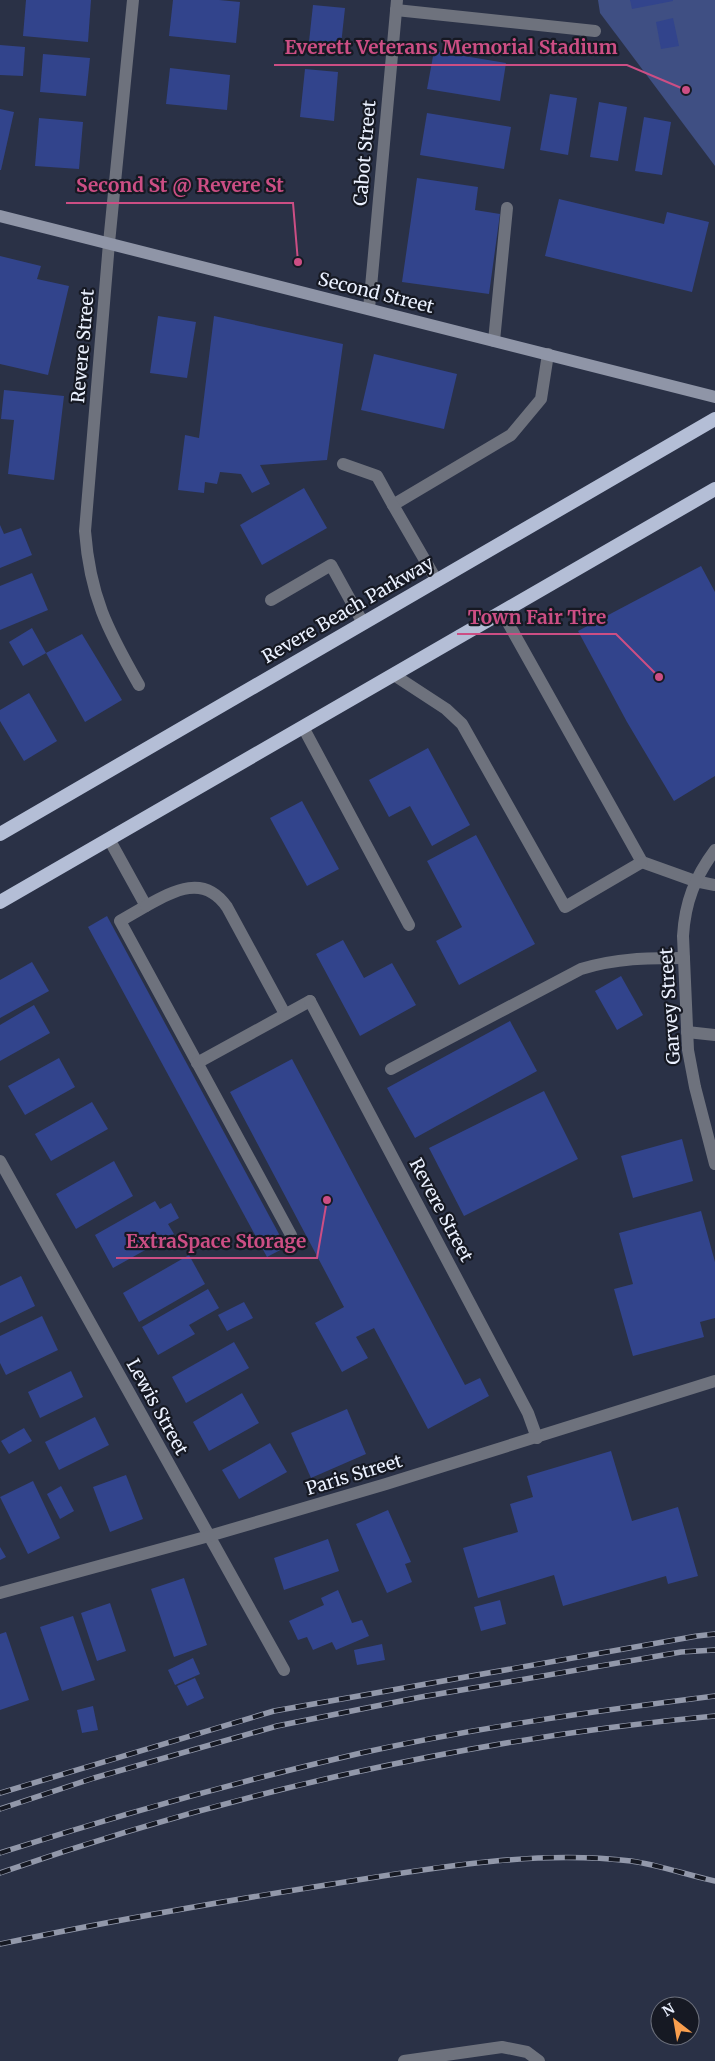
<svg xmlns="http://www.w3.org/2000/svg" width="715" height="2061" viewBox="0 0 715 2061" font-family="Merriweather,serif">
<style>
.green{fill:#3f4f83}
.building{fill:#32448c}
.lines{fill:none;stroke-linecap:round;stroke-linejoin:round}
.service{stroke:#6e727d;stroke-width:12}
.minor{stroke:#6e727d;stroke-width:12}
.secondary{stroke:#8f95a7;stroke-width:12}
.trunk{stroke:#b4bed6;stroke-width:14}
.rail-casing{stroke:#9298aa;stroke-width:5.5}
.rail{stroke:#161923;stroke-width:4;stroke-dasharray:11;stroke-linecap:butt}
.labels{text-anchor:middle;stroke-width:4.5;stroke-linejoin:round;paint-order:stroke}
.street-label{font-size:18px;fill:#ebf1ff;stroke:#161923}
.leader{fill:none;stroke:#cc4e84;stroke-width:2}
.callout-dot{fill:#cc4e84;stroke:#161923;stroke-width:2}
.callout-label{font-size:19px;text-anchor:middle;font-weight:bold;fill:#cc4e84;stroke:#161923;stroke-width:4.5;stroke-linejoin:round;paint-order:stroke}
</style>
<rect width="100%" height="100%" fill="#2a3146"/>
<path class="green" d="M598 0H715V166L600 13Z"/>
<g class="building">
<path d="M26 0H91L88 42 23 36Z"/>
<path d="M173 0H219L240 2 236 43 169 36Z"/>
<path d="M630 0H673V1L632 9Z"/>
<path d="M313 5 345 8 340 54 308 51Z"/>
<path d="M673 18 679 46 661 49 656 22Z"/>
<path d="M0 45 25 47 23 76 0 75Z"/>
<path d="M434 51 506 63 500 101 427 89Z"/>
<path d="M43 54 90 58 86 96 40 92Z"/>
<path d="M170 68 230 75 227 110 166 104Z"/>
<path d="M305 69 338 72 334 121 300 117Z"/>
<path d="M550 94 577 98 568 155 540 150Z"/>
<path d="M599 102 627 107 618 161 590 157Z"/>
<path d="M0 109 14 112 1 170H0Z"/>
<path d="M427 113 511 127 504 169 420 155Z"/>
<path d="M644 117 671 122 662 175 635 171Z"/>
<path d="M39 118 83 122 79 169 35 166Z"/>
<path d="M417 178 478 187 475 210 500 214 489 294 402 282Z"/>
<path d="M559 199 664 224 667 212 709 222 692 292 545 256Z"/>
<path d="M0 256 41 266 37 279 69 286 48 375 0 364Z"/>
<path d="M158 316 196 322 187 378 150 373Z"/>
<path d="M214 316 343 344 327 460 260 465 270 484 252 493 241 474 220 472 217 484 205 482 204 493 178 490 185 435 199 438Z"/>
<path d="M374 354 457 374 444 429 361 410Z"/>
<path d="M4 390 64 396 54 480 8 474 14 420 1 419Z"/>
<path d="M304 488 327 528 262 565 240 525Z"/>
<path d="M0 525 4 534 21 528 32 555 0 568Z"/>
<path d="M701 566 715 592V776L674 801 627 722 578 631Z"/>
<path d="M32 573 48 610 0 630V586Z"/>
<path d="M32 628 46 653 23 666 9 642Z"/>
<path d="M82 634 122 700 85 722 46 653Z"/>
<path d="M29 693 57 741 24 761 0 721V710Z"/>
<path d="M428 748 470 825 432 846 410 806 389 817 369 780Z"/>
<path d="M302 801 339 869 307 886 270 818Z"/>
<path d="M476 835 535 944 459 985 436 941 462 927 427 861Z"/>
<path d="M107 916 286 1247 267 1257 88 927Z"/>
<path d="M343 940 364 978 392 963 416 1005 360 1036 316 954Z"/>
<path d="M32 962 49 991 0 1018V980Z"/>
<path d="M621 976 643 1015 617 1030 595 991Z"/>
<path d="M34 1005 50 1033 0 1061V1025Z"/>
<path d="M510 1021 537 1071 415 1138 387 1088Z"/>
<path d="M59 1058 75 1087 25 1115 8 1086Z"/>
<path d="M292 1059 465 1385 480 1378 489 1396 428 1429 374 1328 356 1337 368 1358 342 1372 315 1323 344 1307 230 1092Z"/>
<path d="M544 1091 578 1159 464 1216 429 1148Z"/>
<path d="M92 1102 108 1129 51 1161 35 1134Z"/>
<path d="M682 1139 693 1181 633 1198 621 1156Z"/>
<path d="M114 1161 133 1196 76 1229 56 1194Z"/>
<path d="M155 1201 160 1209 171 1203 179 1218 168 1224 174 1234 113 1268 95 1235Z"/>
<path d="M701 1211 715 1262V1318L700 1322 704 1337 633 1356 614 1289 633 1284 619 1233Z"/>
<path d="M189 1255 205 1284 139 1322 123 1293Z"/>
<path d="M21 1276 35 1306 0 1323V1286Z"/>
<path d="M208 1289 219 1308 189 1325 195 1334 158 1355 142 1327Z"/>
<path d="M244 1302 253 1318 227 1331 218 1315Z"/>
<path d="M42 1316 58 1350 6 1375 0 1363V1336Z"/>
<path d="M234 1342 249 1368 186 1403 172 1377Z"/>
<path d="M71 1371 83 1397 40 1418 28 1392Z"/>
<path d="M242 1393 259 1423 209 1451 193 1422Z"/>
<path d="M347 1409 366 1454 311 1478 291 1433Z"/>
<path d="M95 1417 109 1445 59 1470 45 1442Z"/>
<path d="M24 1428 32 1441 9 1454 1 1441Z"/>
<path d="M270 1443 287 1472 239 1499 222 1470Z"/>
<path d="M611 1451 632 1521 678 1507 698 1576 668 1584 666 1576 563 1606 554 1575 478 1598 463 1548 518 1532 510 1504 533 1497 527 1476Z"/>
<path d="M126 1475 143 1519 110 1532 93 1487Z"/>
<path d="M33 1481 60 1538 28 1554 0 1497Z"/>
<path d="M61 1486 74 1511 60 1519 47 1494Z"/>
<path d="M388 1510 411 1562 405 1564 412 1582 387 1593 356 1524Z"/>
<path d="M328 1539 339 1571 284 1590 274 1558Z"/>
<path d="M0 1547 6 1557 0 1560Z"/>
<path d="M184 1578 207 1645 174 1657 151 1589Z"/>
<path d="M338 1590 352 1623 362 1620 369 1636 336 1650 332 1642 313 1650 307 1637 298 1640 289 1621 324 1605 321 1598Z"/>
<path d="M500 1600 506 1624 481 1631 474 1607Z"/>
<path d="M110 1603 126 1651 97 1661 81 1613Z"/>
<path d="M73 1616 95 1680 62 1691 40 1627Z"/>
<path d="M6 1632 29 1700 0 1710V1634Z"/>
<path d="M382 1644 385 1660 357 1665 354 1650Z"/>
<path d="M193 1658 200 1674 175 1685 168 1670Z"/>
<path d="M195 1678 204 1698 187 1706 177 1686Z"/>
<path d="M93 1706 98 1730 82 1733 77 1710Z"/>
</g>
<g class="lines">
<g class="service">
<path d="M494 341 507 208"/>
<path d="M343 464 377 476 393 505 511 435 541 399 548 354"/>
<path d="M393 505 437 581"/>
<path d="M271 600 331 565 363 623"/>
<path d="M502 612 642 862 695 881 715 885"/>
<path d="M394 675 446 709 462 724 565 907 642 862"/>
<path d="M303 727 409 925"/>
<path d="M109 839 146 906 120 921 291 1235"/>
<path d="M146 906C175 890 204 874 227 907L285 1014"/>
<path d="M687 1032 715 1035"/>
<path d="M197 1063 310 1001"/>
<path d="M391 1069 581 969C617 958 648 958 684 958"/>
<path d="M404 2061 502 2047 527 2052 539 2061"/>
</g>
<g class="minor">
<path d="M133 0 109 243 85 531C90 596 107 629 139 685"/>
<path d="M396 10 595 31"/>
<path d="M369 309 397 0"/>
<path d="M715 850C695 877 685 902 683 936L688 1050 695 1087 715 1164"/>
<path d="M310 1001 528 1413 537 1438"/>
<path d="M0 1161 284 1670"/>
<path d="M0 1593 209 1536 386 1484 715 1381"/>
</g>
<path class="secondary" d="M0 216 715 397"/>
<g class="trunk">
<path d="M0 834 715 419"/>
<path d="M0 902 715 489"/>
</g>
<g class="rail-casing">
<g id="rail">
<path d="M0 1793 274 1711 697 1636 715 1634"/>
<path d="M0 1809 94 1778 277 1726 421 1697 681 1652 715 1650"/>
<path d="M0 1853C119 1815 239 1781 361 1753 478 1727 596 1711 715 1696"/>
<path d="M0 1873C229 1793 474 1738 715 1716"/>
<path d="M0 1944C115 1920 230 1900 345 1882 439 1867 535 1850 631 1861 659 1865 687 1875 715 1881"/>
</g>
</g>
<use href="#rail" class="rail"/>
</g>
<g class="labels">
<g class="street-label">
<text transform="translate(365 153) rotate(-85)" y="6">Cabot Street</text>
<text transform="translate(376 293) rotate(14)" y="6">Second Street</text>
<text transform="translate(83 346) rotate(-85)" y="6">Revere Street</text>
<text transform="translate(348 610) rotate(-30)" y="6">Revere Beach Parkway</text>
<text transform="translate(670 1006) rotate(-94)" y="6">Garvey Street</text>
<text transform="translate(441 1210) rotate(62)" y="6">Revere Street</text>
<text transform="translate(157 1407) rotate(61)" y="6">Lewis Street</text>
<text transform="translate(354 1475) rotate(-17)" y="6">Paris Street</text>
</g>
</g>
<path class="leader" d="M686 90L627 65H274M298 262L293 203H66M659 677L616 634H457M327 1200L317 1258H116"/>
<g class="callout-dot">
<circle cx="686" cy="90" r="5"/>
<circle cx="298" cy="262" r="5"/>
<circle cx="659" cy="677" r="5"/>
<circle cx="327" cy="1200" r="5"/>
</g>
<g class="callout-label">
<text x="451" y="54">Everett Veterans Memorial Stadium</text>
<text x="180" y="192">Second St @ Revere St</text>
<text x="537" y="624">Town Fair Tire</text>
<text x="216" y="1248">ExtraSpace Storage</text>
</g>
<g transform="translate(675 2021) rotate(329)"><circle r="24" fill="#161923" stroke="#6b6f7b"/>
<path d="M0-4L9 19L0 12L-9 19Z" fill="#fa9f4e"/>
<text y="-8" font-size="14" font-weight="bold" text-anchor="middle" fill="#ebf1ff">N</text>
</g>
</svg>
